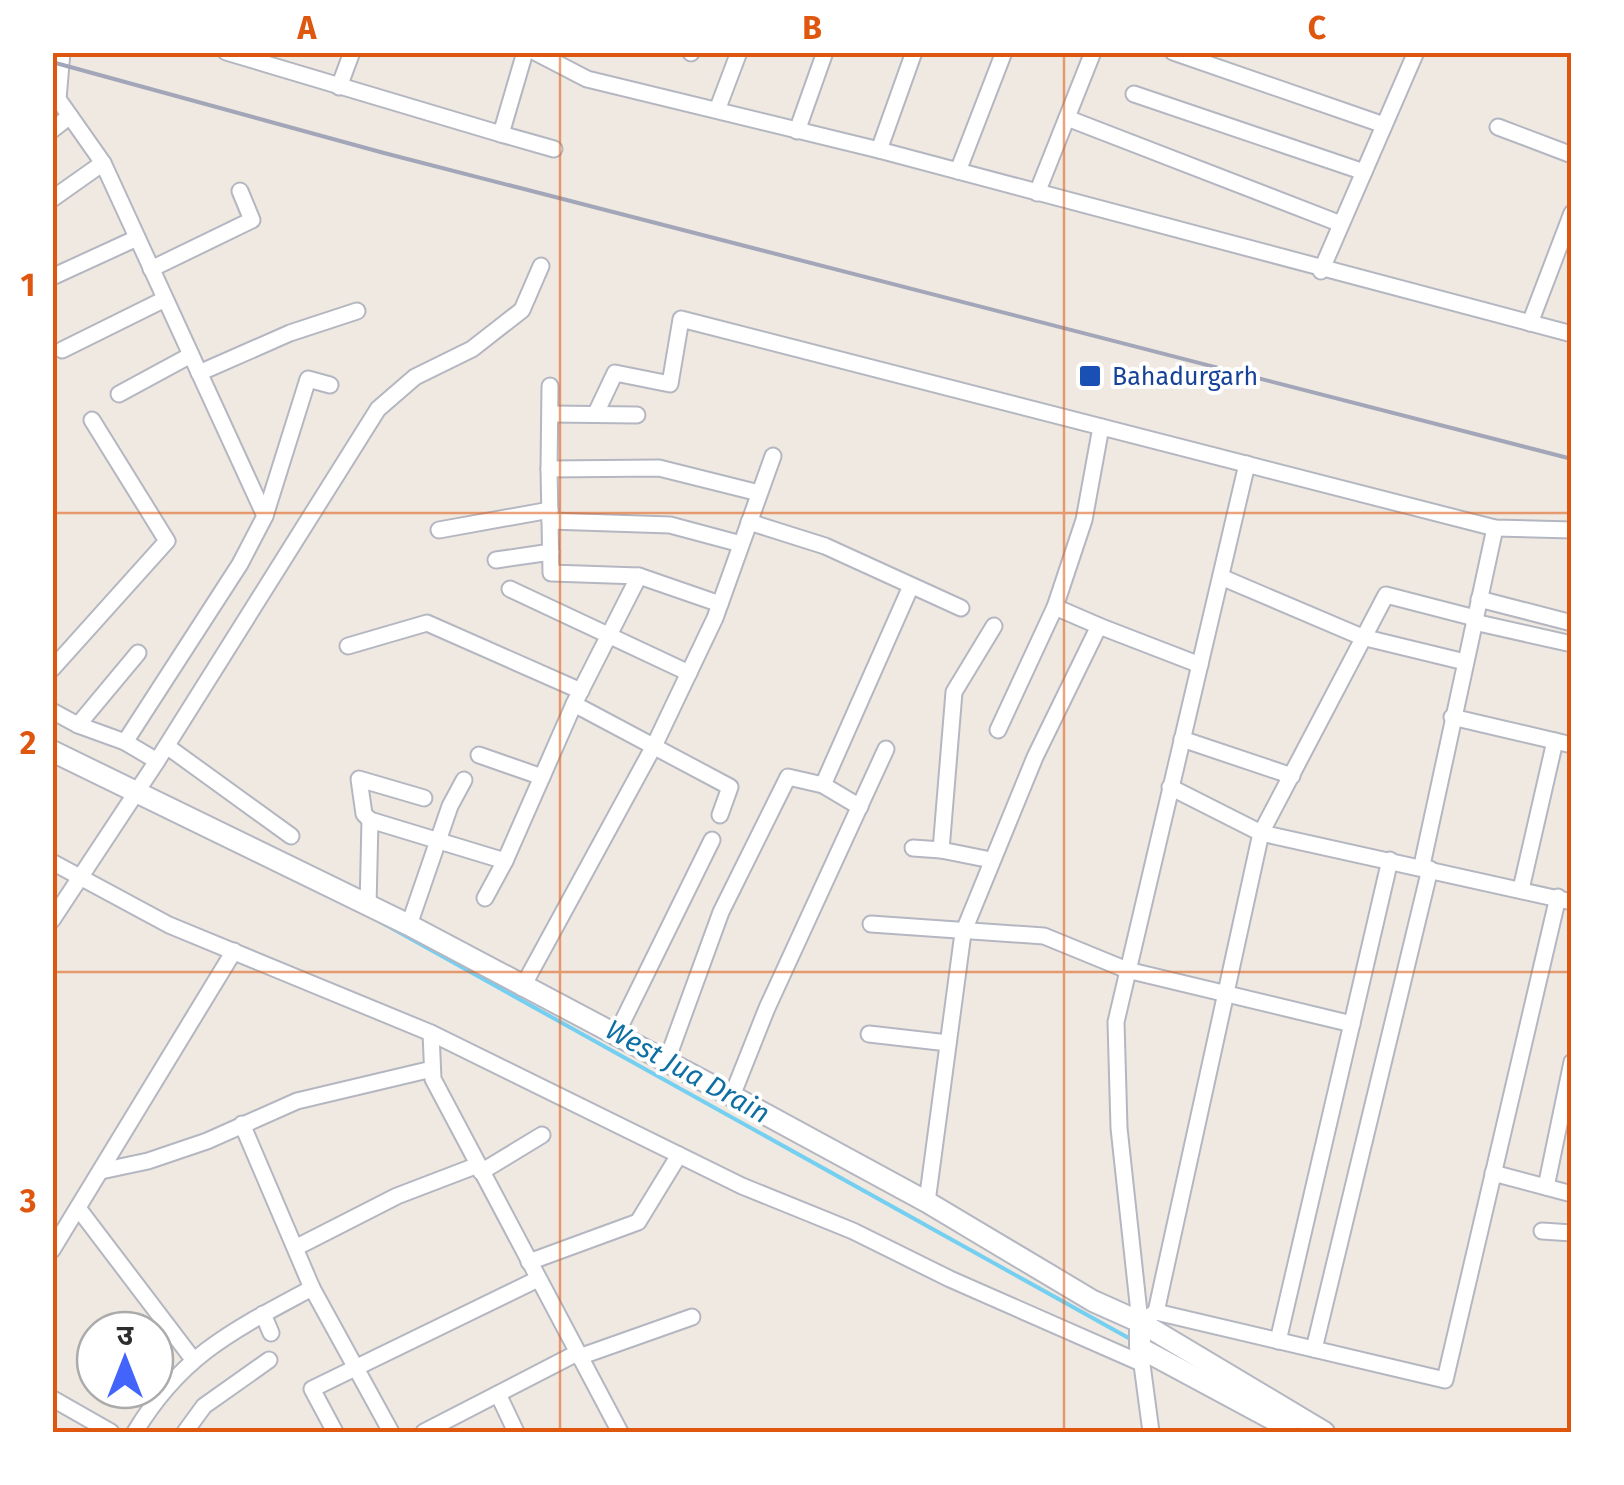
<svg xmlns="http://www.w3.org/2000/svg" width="1624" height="1485" viewBox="0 0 1624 1485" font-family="'Fira Sans','Noto Sans Devanagari',sans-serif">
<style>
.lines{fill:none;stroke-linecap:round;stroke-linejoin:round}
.stream{stroke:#75cff0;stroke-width:4}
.minor-casing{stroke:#b4b7c1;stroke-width:19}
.secondary-casing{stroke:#b4b7c1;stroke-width:24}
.minor{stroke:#fff;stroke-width:15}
.secondary{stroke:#fff;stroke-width:20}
.rail{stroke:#a3a6b8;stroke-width:4}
.grid{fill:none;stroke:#df570e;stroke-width:2.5;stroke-opacity:0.55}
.transit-dot{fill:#1a4fb4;stroke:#fff;stroke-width:4}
.labels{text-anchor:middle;stroke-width:8;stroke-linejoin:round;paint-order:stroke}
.transit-label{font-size:25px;fill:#164399;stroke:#fff;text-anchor:start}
.water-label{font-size:28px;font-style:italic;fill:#0d6fa3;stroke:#fff}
.neatline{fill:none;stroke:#df570e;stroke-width:4}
.grid-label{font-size:32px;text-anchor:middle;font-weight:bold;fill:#df570e}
</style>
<rect width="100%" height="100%" fill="#efe9e1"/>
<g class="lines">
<path class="stream" d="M377 920 1134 1341"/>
<g class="minor-casing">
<g id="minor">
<path d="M62 52 58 99 103 163 265 516 240 564 125 742"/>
<path d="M226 52 501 134 525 52"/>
<path d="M535 52 587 79 879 150 1572 334"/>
<path d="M1173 52 1384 125"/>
<path d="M691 53V52"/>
<path d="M339 87 352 52"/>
<path d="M1134 94 1364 172"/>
<path d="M719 105 739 52"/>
<path d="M1067 118 1341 224"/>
<path d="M1498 127 1572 155"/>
<path d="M52 130 70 116"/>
<path d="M797 131 825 52"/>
<path d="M501 134 554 149"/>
<path d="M879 150 914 52"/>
<path d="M958 171 1004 52"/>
<path d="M1037 193 1093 52"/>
<path d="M52 199 103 163"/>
<path d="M151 269 252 220 240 191"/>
<path d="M1321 271 1416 52"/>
<path d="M52 277 137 238"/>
<path d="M1530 323 1572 213"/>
<path d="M62 350 165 299"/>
<path d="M199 373 290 333 357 311"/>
<path d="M119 394 191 355"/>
<path d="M596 413 615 373 670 384 681 319 1495 528 1572 530"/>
<path d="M551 414 637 415"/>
<path d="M1247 464 1116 1022 1119 1128 1140 1322 1156 1312 1445 1380 1558 897"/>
<path d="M549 469 550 386"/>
<path d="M265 516 308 379 330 385"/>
<path d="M550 521 670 525 741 544"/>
<path d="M749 522 825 546 961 608"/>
<path d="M439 530 550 510"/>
<path d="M496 560 551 552"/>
<path d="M1221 577 1362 637 1465 662"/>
<path d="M510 589 689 673"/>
<path d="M1479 599 1572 623"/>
<path d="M720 604 639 576 551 573 549 469 659 468 759 493"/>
<path d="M1055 607 1099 626"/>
<path d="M1474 622 1572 644"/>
<path d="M348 646 427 623 581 691"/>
<path d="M52 669 167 541 92 420"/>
<path d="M574 704 730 787 720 815"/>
<path d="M52 711 78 725"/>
<path d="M1452 717 1572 745"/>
<path d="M998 730 1055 607 1084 520 1101 427"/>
<path d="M1182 739 1292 776"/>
<path d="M168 747 291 836"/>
<path d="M479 755 542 777"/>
<path d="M157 761 378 409 415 377 472 349 522 310 541 266"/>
<path d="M823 785 911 586"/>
<path d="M1170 787 1261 833 1572 902"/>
<path d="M370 820 364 814 359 779 424 798"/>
<path d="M913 848 941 850"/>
<path d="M991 860 941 850 954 692 994 626"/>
<path d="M52 862 169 925 431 1033 742 1186 853 1231 950 1279 1141 1363"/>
<path d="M1422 865 1495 528"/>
<path d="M1521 889 1555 741"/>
<path d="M485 898 505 861"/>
<path d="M368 906 370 820 505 861 574 704 639 576"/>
<path d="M52 920 157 761 125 742 78 725 138 653"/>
<path d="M871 924 1044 936 1127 970 1352 1024"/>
<path d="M409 925 450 806 464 780"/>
<path d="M522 988 655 744 715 618 773 456"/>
<path d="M431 1033 433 1079 620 1432"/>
<path d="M869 1034 948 1043"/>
<path d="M615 1037 712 840"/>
<path d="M666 1063 721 912 788 777 823 785 860 807"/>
<path d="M732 1096 767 1008 886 749"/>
<path d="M242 1124 312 1288 391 1432"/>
<path d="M101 1171 148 1161 207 1141 297 1101 432 1069"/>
<path d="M481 1172 542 1135"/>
<path d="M1493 1173 1572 1194"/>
<path d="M1546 1187 1572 1062"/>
<path d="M927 1202 963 933 1035 757 1099 626 1200 665"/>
<path d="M78 1208 192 1358"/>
<path d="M1542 1231 1572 1233"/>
<path d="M297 1247 397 1196 478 1165"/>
<path d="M52 1250 234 951"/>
<path d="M529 1262 638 1222 679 1155"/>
<path d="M1156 1312 1261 833 1386 595 1475 618"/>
<path d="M263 1314 271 1333"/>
<path d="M1278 1341 1390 860"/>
<path d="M1314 1349 1430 869"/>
<path d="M579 1357 692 1317"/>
<path d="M1141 1357 1151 1432"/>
<path d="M498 1394 516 1432"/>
<path d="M53 1399 111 1432"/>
<path d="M135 1432C182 1354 234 1330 312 1288"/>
<path d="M185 1432 204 1406 269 1360"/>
<path d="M335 1432 312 1389 538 1279"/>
<path d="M424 1432 577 1353"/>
</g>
</g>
<g class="secondary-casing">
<g id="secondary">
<path d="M52 751 409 925 732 1096 927 1202 1093 1301 1140 1322 1324 1432"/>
<path d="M1140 1322V1348L1287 1427"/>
</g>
</g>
<use href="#minor" class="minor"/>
<use href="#secondary" class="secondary"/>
<path class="rail" d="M52 62 384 153 1572 459"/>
</g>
<path class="grid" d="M560 52V1432M1064 52V1432M52 513H1572M52 972H1572"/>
<rect class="transit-dot" x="1078" y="364" width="24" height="24" rx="5"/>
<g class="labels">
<g class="transit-label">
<text x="1112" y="385">Bahadurgarh</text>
</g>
<g class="water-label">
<text transform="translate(688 1071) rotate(29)" y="10">West Jua Drain</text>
</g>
</g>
<rect width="1624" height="1485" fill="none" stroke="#ffffff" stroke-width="110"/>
<g transform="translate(125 1360)"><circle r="48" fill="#ffffff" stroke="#ababab" stroke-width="2.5"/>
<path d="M0-8L18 38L0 25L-18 38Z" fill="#4264fb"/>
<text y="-15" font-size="28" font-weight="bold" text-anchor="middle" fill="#2e2e2e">उ</text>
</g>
<rect x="55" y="55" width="1514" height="1375" class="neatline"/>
<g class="grid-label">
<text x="307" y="39">A</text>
<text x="812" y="39">B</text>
<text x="1317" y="39">C</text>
<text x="28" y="296">1</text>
<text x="28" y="754">2</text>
<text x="28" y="1212">3</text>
</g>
</svg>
